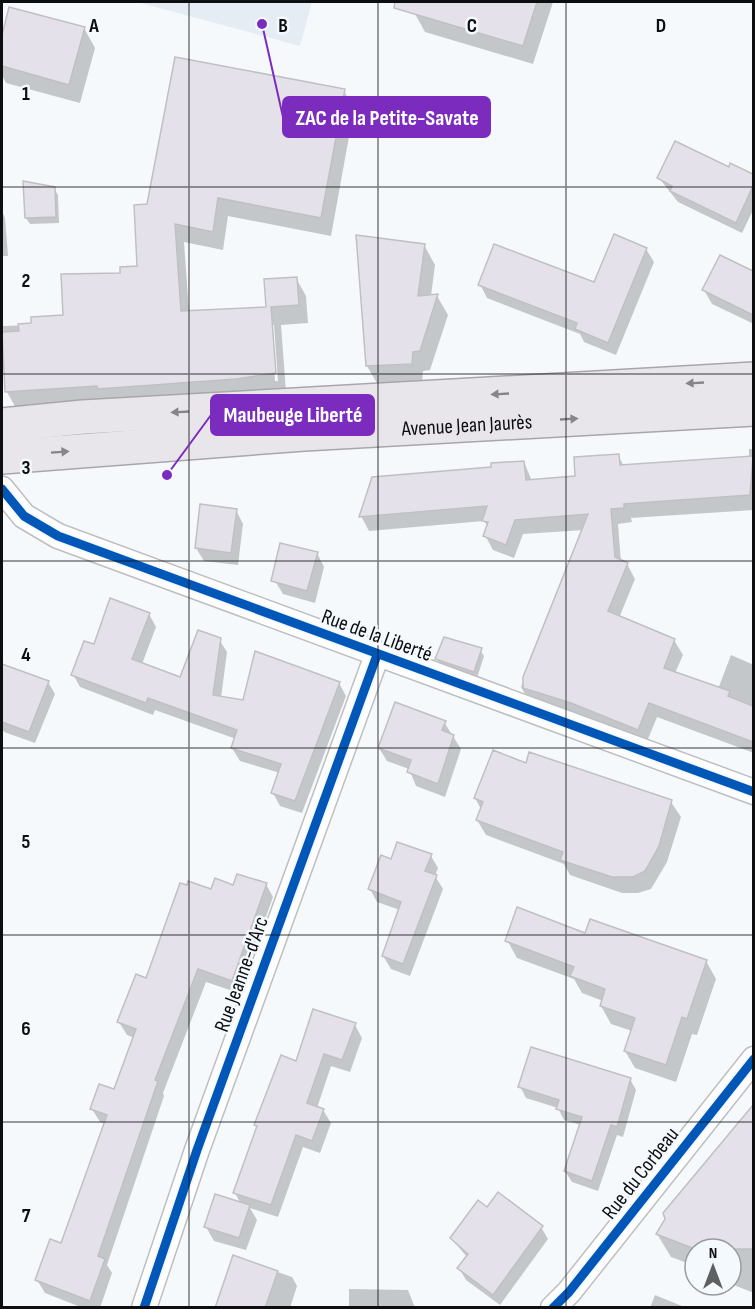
<svg xmlns="http://www.w3.org/2000/svg" width="755" height="1309" viewBox="0 0 755 1309" font-family="'Sofia Sans Condensed',sans-serif">
<style>
.built{fill:#e5ecf4}
.shadow{fill:#0003;fill-rule:evenodd}
.building{fill:#e5e1ea;stroke:#c0c0c3;stroke-width:1.5}
.lines{fill:none;stroke-linecap:round;stroke-linejoin:round}
.street-casing{stroke:#bdbfc2;stroke-width:27}
.primary-casing{stroke:#aaa5ad;stroke-width:36}
.street{stroke:#fefeff;stroke-width:24}
.primary{stroke:#e9e6eb;stroke-width:33}
.cycleway-casing{stroke:#f4f9fe;stroke-width:13}
.cycleway{stroke:#0057b8;stroke-width:9}
.oneway{fill:#868588}
.grid{fill:none;stroke:#0c0e10;stroke-width:1.5;stroke-opacity:0.55}
.labels{text-anchor:middle;stroke-width:5;stroke-linejoin:round;paint-order:stroke}
.street-label{font-size:21px;fill:#0c0e10;stroke:#f4f9fe}
.grid-label{font-size:20px;text-anchor:middle;font-weight:bold;fill:#0c0e10;stroke:#f4f9fe;stroke-width:5;stroke-linejoin:round;paint-order:stroke}
.leader{fill:none;stroke:#7b2cbf;stroke-width:2}
.callout-dot{fill:#7b2cbf;stroke:#f4f9fe;stroke-width:2}
.callout{fill:#7b2cbf;stroke:#7b2cbf;stroke-width:2}
.callout-label{font-size:22px;text-anchor:middle;font-weight:bold;fill:#fff}
</style>
<rect width="100%" height="100%" fill="#f6f9fc"/>
<path class="built" d="M137 2H312L300 46Z"/>
<g class="shadow">
<path d="M418 2H553L533 64 425 32 415 14Z"/>
<path d="M10 9 84 28 95 48 80 103 6 83 2 75V41Z"/>
<path d="M344 91 354 109 331 236 228 216 223 250 184 242 189 312 268 308 296 278 306 296 308 323 281 325 286 392 17 410 7 392 3 326 33 325 65 316 122 274 139 267 148 205ZM271 325H274L278 381H275Z"/>
<path d="M731 165 754 176V208L742 233 678 202 659 178 729 169Z"/>
<path d="M54 189 58 195 59 223 30 224 26 218Z"/>
<path d="M2 211 5 218 8 256H2Z"/>
<path d="M357 237 424 245 435 265 431 296H437L448 315 430 370 423 371 422 383 378 385 367 366Z"/>
<path d="M646 249 654 262 616 355 584 342 580 334 487 298 480 284H595Z"/>
<path d="M720 257 754 273V324L712 304 704 290Z"/>
<path d="M749 449H754V510L631 518 632 522 618 524 621 562 627 564 635 579 619 618 674 640 683 655 675 673 718 689 731 655 754 665V753L657 717 646 744 529 701 521 687 584 530 523 534 514 558 493 550 485 535 488 527 484 521 369 531 361 516 493 468 524 462 532 481 577 477 618 456 624 466 749 458Z"/>
<path d="M236 510 243 524 238 565 204 561 196 548Z"/>
<path d="M317 553 324 567 315 603 283 594 275 581Z"/>
<path d="M149 614 156 627 142 664 181 679 219 639 227 652 221 698 244 702 339 683 346 696 302 813 280 806 273 793 280 773 240 761 232 748 236 739 155 710 153 715 80 687 73 674 95 646Z"/>
<path d="M480 650 484 656 477 678 441 665 437 659Z"/>
<path d="M2 666 48 682 55 694 35 743 4 732 2 728Z"/>
<path d="M444 722 461 749 445 797 416 786 409 769 387 761 379 748Z"/>
<path d="M527 765 671 802 681 817 667 862 651 889 638 893H622L570 875 564 864 486 835 477 820 481 809 475 798Z"/>
<path d="M431 856 438 868 435 876 443 889 410 976 391 969 383 956 400 910 377 902 370 889 391 861Z"/>
<path d="M266 884 273 897 239 993 206 982 163 1093 164 1096 107 1265 112 1273 100 1308H83L45 1293 37 1280 62 1245 105 1124 100 1122 92 1109 115 1091 135 1038 127 1035 119 1022 212 891Z"/>
<path d="M586 935 706 961 716 979 697 1035 692 1034 676 1082 635 1068 625 1051 632 1031 611 1024 601 1006 603 1001 582 993 574 979 517 958 507 940Z"/>
<path d="M355 1025 362 1038 350 1072 331 1066 317 1108 323 1110 331 1123 320 1153 303 1147 278 1217 250 1208 257 1220 246 1250 214 1241 206 1227 241 1204 235 1193 258 1129 255 1125 297 1062Z"/>
<path d="M630 1079 636 1090 623 1137 617 1135 598 1191 572 1182 565 1171 581 1125 564 1120 558 1108 526 1098 520 1086Z"/>
<path d="M750 1111 754 1112V1293L731 1284V1249H695V1266L671 1257 657 1234Z"/>
<path d="M487 1209 541 1227 548 1239 500 1305 466 1280 459 1268 467 1257 451 1238Z"/>
<path d="M234 1257 292 1277 297 1286 290 1308H216Z"/>
<path d="M349 1289 408 1290 415 1308H349Z"/>
<path d="M655 1295 687 1308H650Z"/>
</g>
<g class="building">
<path d="M395 2H537L523 46 394 8Z"/>
<path d="M9 7 85 27 69 85 2 66V35Z"/>
<path d="M175 57 345 89 321 218 218 198 213 232 175 224 181 311 266 307 264 279 297 277 299 305 271 307 276 373 236 379 98 389 97 386 5 392 2 332 19 331 18 324 31 323V317L63 315 61 274 120 273V267L137 266 134 205 147 204Z"/>
<path d="M675 141 729 167 730 163 753 174V186L736 223 670 191 672 186 657 178Z"/>
<path d="M23 181 55 187 56 217 25 218Z"/>
<path d="M614 234 647 248 608 343 575 329 577 323 478 285 494 244 594 282Z"/>
<path d="M356 235 425 244 418 296 438 294 420 351 413 352 412 364 366 366Z"/>
<path d="M720 255 753 271V315L702 290Z"/>
<path d="M619 454 620 465 753 456 750 495 624 504V508L611 509 615 557 628 563 608 611 675 639 664 668 730 691 728 696 753 706V742L649 703 638 730 571 703 523 688V677L588 514 515 520 506 545 483 536 488 522 482 521 487 506 359 517 372 477 491 467V463L524 461 526 480 575 476 574 457Z"/>
<path d="M200 504 237 509 231 553 195 548Z"/>
<path d="M280 543 318 552 307 591 271 581Z"/>
<path d="M110 598 150 613 132 659 180 677 198 630 221 638 213 695 243 700 255 651 340 682 295 801 271 793 281 764 231 748 237 730 148 698 146 703 71 675 84 641 94 644Z"/>
<path d="M444 637 482 648 474 672 435 659Z"/>
<path d="M2 664 49 681 29 732 2 722Z"/>
<path d="M395 702 446 721 442 730 454 735 438 784 407 772 411 760 378 748Z"/>
<path d="M493 750 526 763 529 752 672 800 659 846 645 871 633 877H612L560 860 563 852 476 820 483 802 474 798Z"/>
<path d="M397 842 432 854 425 871 437 875 403 964 382 956 401 902 368 889 381 855 391 859Z"/>
<path d="M237 874 267 883 232 981 198 969 155 1080 158 1081 98 1256 105 1259 90 1301 35 1280 50 1239 61 1243 107 1115 90 1109 99 1084 114 1089 136 1029 117 1022 136 974 146 978 180 883 187 885 188 881 211 889 215 878 233 885Z"/>
<path d="M517 907 585 933 590 919 707 960 687 1019 682 1017 666 1065 624 1051 635 1018 600 1006 605 989 570 976 574 967 505 941Z"/>
<path d="M313 1009 356 1023 342 1060 324 1054 307 1103 324 1109 312 1141 296 1135 271 1205 233 1193 257 1126 254 1125 281 1055 296 1061Z"/>
<path d="M531 1047 631 1078 617 1127 611 1125 592 1181 564 1171 582 1117 556 1109 559 1100 518 1087Z"/>
<path d="M753 1105V1249H695L656 1234 665 1219 663 1213Z"/>
<path d="M498 1192 543 1226 493 1295 457 1268 468 1254 450 1238 478 1200 487 1207Z"/>
<path d="M215 1194 250 1205 239 1238 204 1227Z"/>
<path d="M233 1255 278 1271 265 1308H215Z"/>
</g>
<g class="lines">
<g class="street-casing">
<g id="street">
<path d="M2 489 24 516 58 536 754 792"/>
<path d="M144 1308 197 1150 377 655"/>
<path d="M553 1308 569 1292 754 1059"/>
</g>
</g>
<g class="primary-casing">
<g id="primary">
<path d="M2 425 83 417 754 379"/>
<path id="s1" d="M2 457 304 434 754 409"/>
</g>
</g>
<use href="#street" class="street"/>
<use href="#primary" class="primary"/>
<g class="cycleway-casing">
<g id="cycleway">
<path d="M2 489 24 516 58 536 754 792"/>
<path d="M144 1308 197 1150 377 655"/>
<path d="M553 1308 569 1292 754 1059"/>
</g>
</g>
<use href="#cycleway" class="cycleway"/>
</g>
<defs><path id="oneway-solid" d="M-6-.8H1V-3.2L6.5 0L1 3.2V.8H-6Z" transform="scale(1.5)"/></defs>
<g class="oneway">
<use href="#oneway-solid" transform="translate(695 383) rotate(177)"/>
<use href="#oneway-solid" transform="translate(500 394) rotate(177)"/>
<use href="#oneway-solid" transform="translate(180 412) rotate(177)"/>
<use href="#oneway-solid" transform="translate(569 419) rotate(-3)"/>
<use href="#oneway-solid" transform="translate(60 452) rotate(-4)"/>
</g>
<path class="grid" d="M189 2V1308M378 2V1308M566 2V1308M2 187H754M2 374H754M2 561H754M2 748H754M2 935H754M2 1122H754"/>
<g class="labels">
<g class="street-label">
<text dy="7" stroke="none"><textPath href="#s1" startOffset="466">Avenue Jean Jaurès</textPath></text>
<text transform="translate(377 635) rotate(20)" y="7">Rue de la Liberté</text>
<text transform="translate(241 974) rotate(-70)" y="7">Rue Jeanne-d'Arc</text>
<text transform="translate(640 1173) rotate(-52)" y="7">Rue du Corbeau</text>
</g>
</g>
<g class="grid-label">
<text x="94" y="32">A</text>
<text x="283" y="32">B</text>
<text x="472" y="32">C</text>
<text x="661" y="32">D</text>
<text x="26" y="100">1</text>
<text x="26" y="287">2</text>
<text x="26" y="474">3</text>
<text x="26" y="661">4</text>
<text x="26" y="848">5</text>
<text x="26" y="1035">6</text>
<text x="26" y="1222">7</text>
</g>
<path class="leader" d="M262 24L283 117M167 475L211 415"/>
<g class="callout-dot">
<circle cx="262" cy="24" r="6"/>
<circle cx="167" cy="475" r="6"/>
</g>
<g class="callout">
<rect x="283" y="97" width="207" height="40" rx="6"/>
<rect x="211" y="395" width="163" height="40" rx="6"/>
</g>
<g class="callout-label">
<text x="387" y="125">ZAC de la Petite-Savate</text>
<text x="293" y="422">Maubeuge Liberté</text>
</g>
<rect width="755" height="1309" fill="none" stroke="#0c0e10" stroke-width="6"/>
<g transform="translate(713 1267)"><circle r="28" fill="#f4f9fe" stroke="#979b9f" stroke-width="1.5"/>
<path d="M0-4.5L10 22L0 15L-10 22Z" fill="#5e6063"/>
<text y="-9" font-size="16" font-weight="bold" text-anchor="middle" fill="#0c0e10">N</text>
</g>
</svg>
